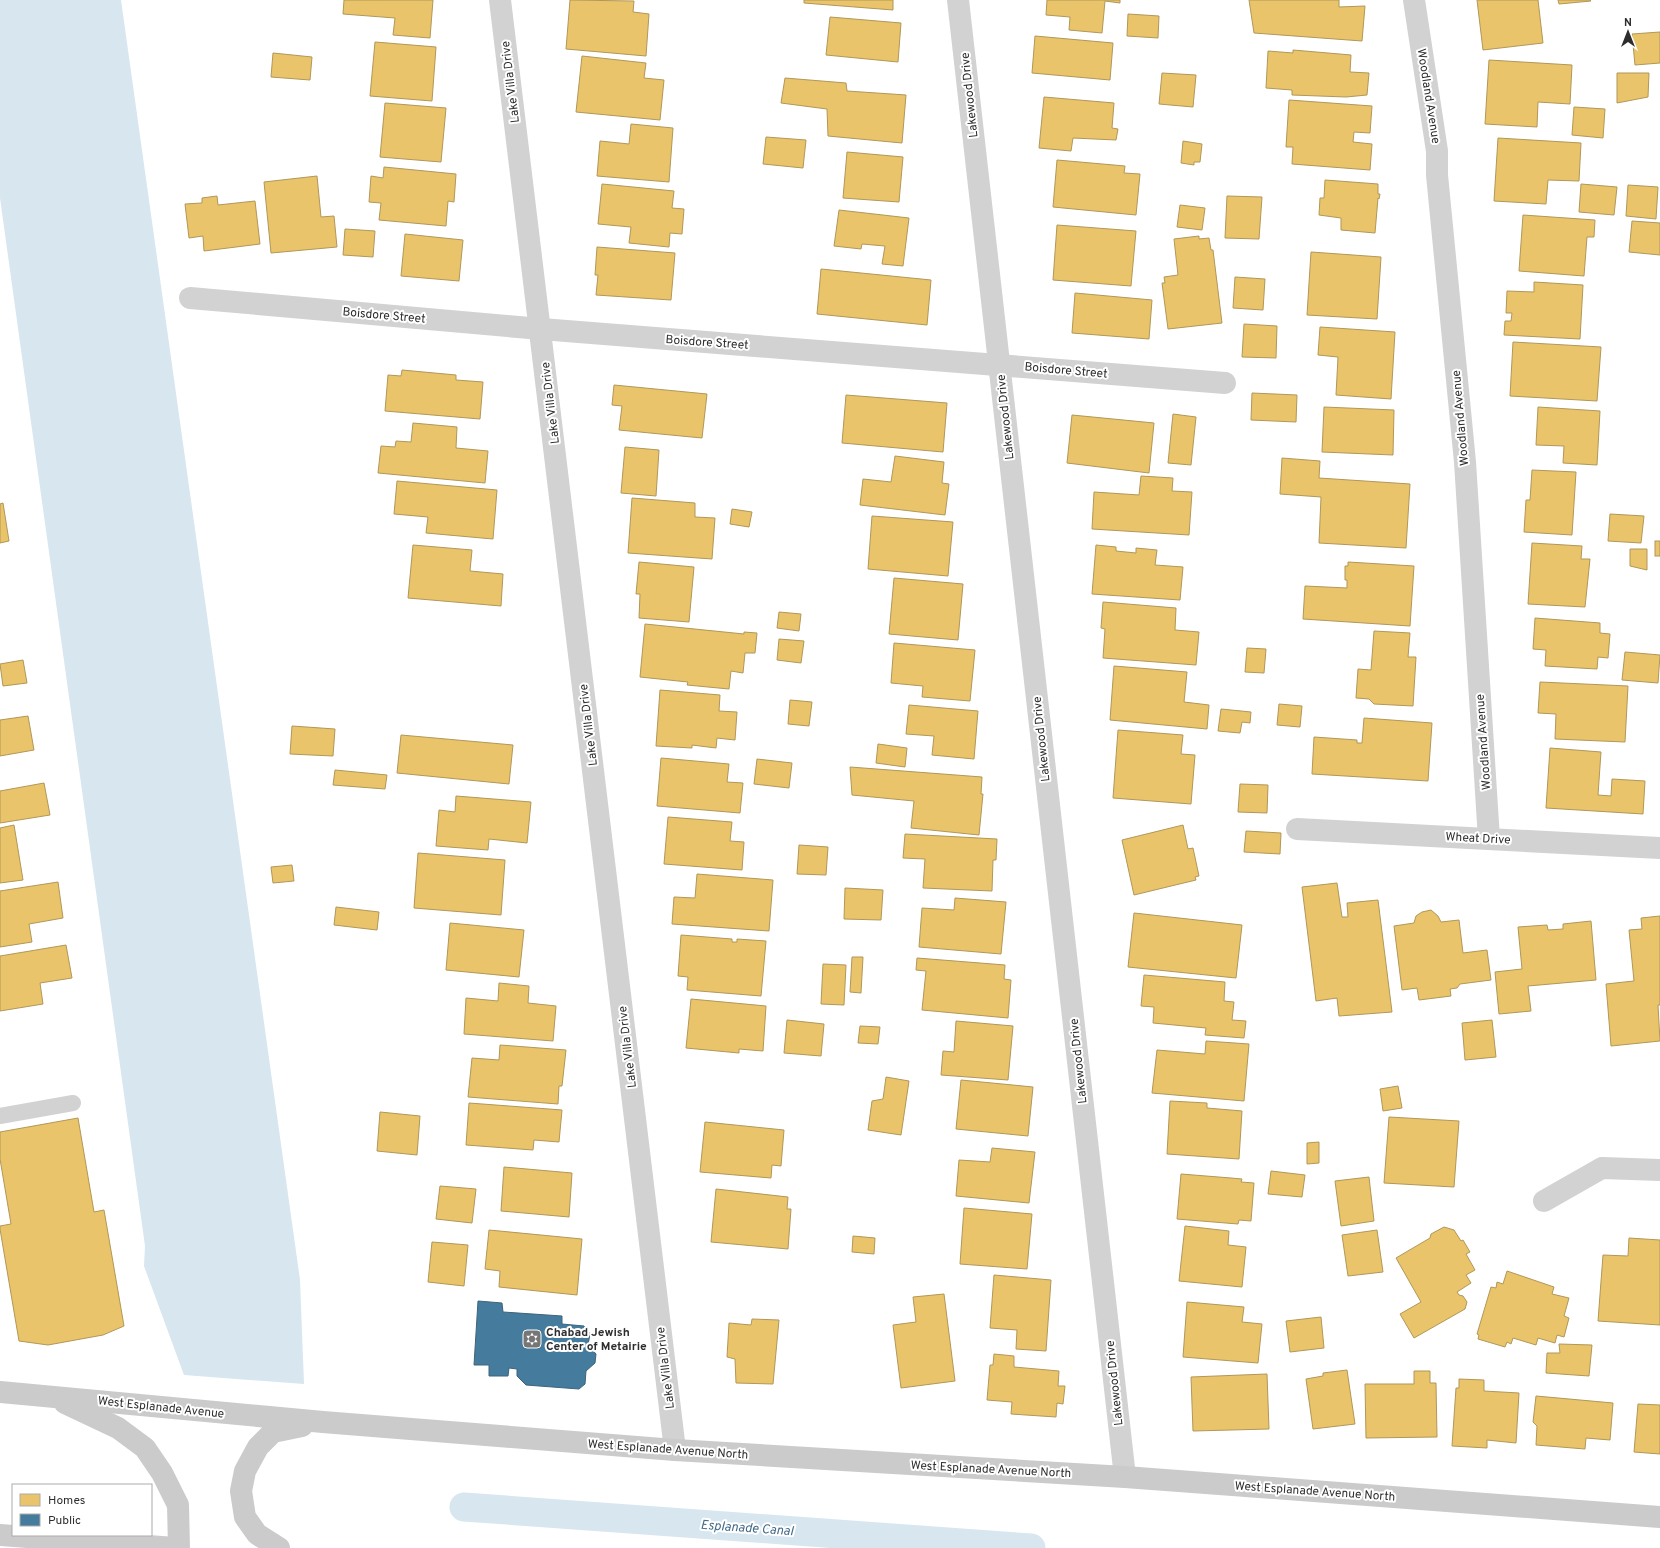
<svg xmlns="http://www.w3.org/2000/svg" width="1660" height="1548" viewBox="0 0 1660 1548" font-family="Overpass,sans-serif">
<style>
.water{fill:#d8e6ef}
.homes{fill:#e9c46a;stroke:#b19758}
.public{fill:#457b9d;stroke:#3e647b}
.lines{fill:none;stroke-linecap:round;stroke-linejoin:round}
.canal{stroke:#d8e6ef;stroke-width:29}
.service{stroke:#d2d2d2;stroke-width:16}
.minor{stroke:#d2d2d2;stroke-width:22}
.secondary{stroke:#cbcbcb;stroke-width:22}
.labels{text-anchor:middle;stroke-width:4;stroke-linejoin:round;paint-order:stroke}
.street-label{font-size:12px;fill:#2d2d2d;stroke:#fff}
.poi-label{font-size:12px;font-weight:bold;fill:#2d2d2d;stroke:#fff;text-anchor:start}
.water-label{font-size:13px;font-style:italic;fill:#426a88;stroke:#fff}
</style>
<rect width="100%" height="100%" fill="#fff"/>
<path class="water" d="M0 0H121L300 1280 304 1384 184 1375 144 1266 145 1246 0 198Z"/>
<g class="homes">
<path d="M344 0H433L430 38 393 35 395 18 343 14Z"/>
<path d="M570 0 634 1 633 12 649 14 646 56 566 49Z"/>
<path d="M804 0H893V10L804 3Z"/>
<path d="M1047 0H1120V3L1105 1 1102 33 1069 30 1070 17 1046 15Z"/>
<path d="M1249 0H1339V7L1365 6 1362 41 1254 33Z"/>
<path d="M1477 0H1538L1543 43 1483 50Z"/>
<path d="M1558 0H1590L1591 1 1559 4Z"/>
<path d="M1128 14 1159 16 1158 38 1127 36Z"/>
<path d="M830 17 901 23 898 62 826 55Z"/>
<path d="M1660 32V63L1635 65 1632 34Z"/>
<path d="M1035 36 1113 43 1110 80 1032 73Z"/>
<path d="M375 42 436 47 432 101 370 96Z"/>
<path d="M1293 50 1351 55 1350 72 1369 73 1367 95 1346 97 1292 95V90L1266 88 1268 51 1293 53Z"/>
<path d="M273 53 312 57 310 80 271 77Z"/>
<path d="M582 56 646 63 644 78 664 80 660 120 576 112Z"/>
<path d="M1489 60 1572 65 1570 104 1538 102 1537 127 1485 124Z"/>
<path d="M1162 73 1196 75 1193 107 1159 104Z"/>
<path d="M1617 73H1649L1648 97 1617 103Z"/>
<path d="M785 78 846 83 847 91 906 95 902 143 828 136 827 109 781 103Z"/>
<path d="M1044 97 1114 103 1112 128 1118 129 1116 140 1073 138 1071 151 1039 148Z"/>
<path d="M1289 100 1372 106 1370 133 1354 132 1353 142 1372 144 1370 170 1292 164 1293 147H1286Z"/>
<path d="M385 103 446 108 441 162 380 157Z"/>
<path d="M1574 107 1605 109 1603 138 1572 135Z"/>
<path d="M631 124 673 128 669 182 597 176 600 141 629 144Z"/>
<path d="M766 137 806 140 803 168 763 164Z"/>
<path d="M1498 138 1581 143 1579 181 1548 180 1546 204 1494 201Z"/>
<path d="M1183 141 1202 144 1200 162H1194V165L1181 163Z"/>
<path d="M847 152 903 157 899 202 843 198Z"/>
<path d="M1057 160 1125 166 1124 173 1140 174 1136 215 1053 207Z"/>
<path d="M384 167 456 174 454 202 448 201 446 226 379 220 381 203 369 202 371 176 383 178Z"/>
<path d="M317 176 321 217 334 216 337 247 271 253 264 182Z"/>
<path d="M1325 180 1378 184V194H1380L1379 199 1378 198 1375 233 1341 230V218L1319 215 1320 198H1324Z"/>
<path d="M602 184 674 191 672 208 684 209 682 234 670 233 669 247 629 243 631 227 598 224Z"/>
<path d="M1581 184 1617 187 1614 215 1579 212Z"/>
<path d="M1628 185 1658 187 1656 219 1626 216Z"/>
<path d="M217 196 218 205 255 201 260 244 204 251 203 236 189 238 185 204 202 203V198Z"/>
<path d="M1227 196 1262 197 1259 239 1225 238Z"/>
<path d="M1180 205 1205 208 1202 230 1177 227Z"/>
<path d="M839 210 909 218 903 266 882 264 885 246 862 244 861 249 834 246Z"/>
<path d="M1523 215 1595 220 1594 237H1587L1584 276 1519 271Z"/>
<path d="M1632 221 1660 223V255L1629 252Z"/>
<path d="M1057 225 1136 231 1131 286 1053 280Z"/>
<path d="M345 229 375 231 373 257 343 255Z"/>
<path d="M405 234 463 240 459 281 401 276Z"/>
<path d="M1199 236V239L1209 238 1211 250H1213L1222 323 1168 329 1162 283H1165L1164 277 1178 275 1174 239Z"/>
<path d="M597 247 675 253 671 300 596 295 598 275H595Z"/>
<path d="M1311 252 1381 257 1377 319 1307 315Z"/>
<path d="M821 269 931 280 927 325 817 314Z"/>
<path d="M1235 277 1265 279 1263 310 1233 308Z"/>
<path d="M1534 282 1583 285 1580 339 1504 335 1505 321H1511L1512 313H1506L1507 291 1534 292Z"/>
<path d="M1075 293 1152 300 1149 339 1072 333Z"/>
<path d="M1244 324 1277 326 1276 358 1242 357Z"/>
<path d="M1320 327 1395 332 1391 399 1336 395 1338 357 1318 355Z"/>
<path d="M1513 342 1601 347 1597 401 1510 396Z"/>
<path d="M402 370 456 375V380L483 382 480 419 385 411 388 375 401 376Z"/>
<path d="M614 385 707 394 702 438 619 430 622 406 612 405Z"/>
<path d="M1252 393 1297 395 1296 422 1251 420Z"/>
<path d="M846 395 947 403 943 452 842 443Z"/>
<path d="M1324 407 1394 410 1393 455 1322 452Z"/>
<path d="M1538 407 1600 411 1597 465 1563 463 1564 446 1536 445Z"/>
<path d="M1173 414 1196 417 1191 465 1168 463Z"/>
<path d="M1072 415 1154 423 1149 473 1067 463Z"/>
<path d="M413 423 457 427 456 448 488 451 485 483 378 473 381 446 395 447 396 441 411 442Z"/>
<path d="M625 447 659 450 656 496 621 493Z"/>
<path d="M895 456 944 462 942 483 949 484 945 515 860 505 863 479 891 482Z"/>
<path d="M1282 458 1320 461 1319 478 1410 484 1406 548 1319 543 1321 497 1280 494Z"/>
<path d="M1532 470 1576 472 1572 535 1524 532 1526 500H1530Z"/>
<path d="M1141 476 1173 478 1172 491 1192 492 1189 535 1092 529 1094 492 1139 495Z"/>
<path d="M397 481 497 490 493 539 426 533 428 517 394 514Z"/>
<path d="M632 498 695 503V517L715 518 712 559 628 553Z"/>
<path d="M3 503 9 541 0 543V504Z"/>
<path d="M732 509 752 512 749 527 730 524Z"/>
<path d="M1610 514 1644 516 1641 543 1608 541Z"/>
<path d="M872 516 953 522 948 576 868 569Z"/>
<rect x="1655" y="541" width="5" height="15"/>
<path d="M1532 543 1582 546 1581 559H1590L1585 607 1528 604Z"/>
<path d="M413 545 472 550 470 571 503 574 501 606 408 598Z"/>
<path d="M1096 545 1116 547V551L1136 553V548L1157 550 1155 565 1183 567 1180 600 1092 594Z"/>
<path d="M1630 549H1647V570L1630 566Z"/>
<path d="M639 562 694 567 689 622 639 618 640 594H636Z"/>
<path d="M1348 562 1414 566 1410 626 1303 619 1305 586 1347 588V580H1345V566H1348Z"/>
<path d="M894 578 963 584 958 640 889 634Z"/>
<path d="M1103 602 1176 608 1175 630 1199 632 1196 665 1103 658 1105 629 1101 628Z"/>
<path d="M779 612 801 614 799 631 777 628Z"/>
<path d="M1535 618 1600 623V633L1610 634 1608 658 1598 657 1597 669 1545 666 1546 650 1533 649Z"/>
<path d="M645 624 744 634V632L757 633 755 653H745L743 673 731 671 729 689 687 685 688 682 640 677Z"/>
<path d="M1374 631 1410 633 1408 657H1416L1413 706 1374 704 1369 699 1356 698 1358 669 1371 670Z"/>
<path d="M779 639 804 641 801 663 777 660Z"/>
<path d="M894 643 975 650 970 701 922 697 923 686 891 683Z"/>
<path d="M1247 648 1266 649 1264 673 1245 672Z"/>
<path d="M1625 652 1660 655 1658 683 1622 680Z"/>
<path d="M23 660 27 683 3 686 0 664Z"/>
<path d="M1114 666 1187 672 1184 702 1209 705 1207 729 1110 720Z"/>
<path d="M1540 682 1628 686 1625 742 1555 739 1556 714 1538 713Z"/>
<path d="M660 690 720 695 719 711 737 712 735 740 717 738 716 748 692 745V748L656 746Z"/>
<path d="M790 700 812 702 809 726 788 724Z"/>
<path d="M1279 704 1302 706 1300 727 1277 725Z"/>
<path d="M909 705 978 711 974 759 932 755 934 736 906 734Z"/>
<path d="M1221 709 1251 712 1250 723 1242 722 1240 733 1218 731Z"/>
<path d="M28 716 34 750 0 756V720Z"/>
<path d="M1364 718 1432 723 1428 781 1312 774 1314 737 1357 740V743H1362Z"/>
<path d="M292 726 335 729 333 756 290 754Z"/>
<path d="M1118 730 1183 735 1181 754 1195 755 1191 804 1113 798Z"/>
<path d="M401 735 513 745 509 784 397 773Z"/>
<path d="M878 744 907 748 905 767 876 763Z"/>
<path d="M1550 748 1601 752 1598 795 1611 796 1612 779 1645 781 1643 814 1546 808Z"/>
<path d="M661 758 729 764 727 782 743 783 740 813 657 806Z"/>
<path d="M757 759 792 763 789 788 754 784Z"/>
<path d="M850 767 982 777 981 794H983L979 835 911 828 914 801 852 795Z"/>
<path d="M335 770 387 775 385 789 333 785Z"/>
<path d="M44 783 50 815 0 823V791Z"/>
<path d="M1240 784 1268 785 1267 813 1238 812Z"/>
<path d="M456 796 531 802 527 843 489 839 488 850 436 846 439 810 455 812Z"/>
<path d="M668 817 732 822 730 841 744 842 742 870 664 864Z"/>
<path d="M14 825 23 880 0 883V828Z"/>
<path d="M1183 825 1188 849 1193 848 1199 876 1195 877 1196 880 1134 895 1122 840Z"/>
<path d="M1246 831 1281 833 1280 854 1244 852Z"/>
<path d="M905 834 997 839 996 860H993L992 891 923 888 925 859 903 858Z"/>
<path d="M799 845 828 847 826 875 797 874Z"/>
<path d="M418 853 505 860 501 915 414 908Z"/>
<path d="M292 865 294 881 273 883 271 867Z"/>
<path d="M697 874 773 880 769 931 672 924 674 897 695 898Z"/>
<path d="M58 882 63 918 29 924 32 942 0 947V891Z"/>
<path d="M1337 883 1342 917H1348L1347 903 1378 900 1392 1012 1339 1016 1337 998 1316 1001 1302 887Z"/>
<path d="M845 888 883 890 881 920 844 919Z"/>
<path d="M955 898 1006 902 1001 954 919 947 922 908 954 910Z"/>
<path d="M336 907 379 912 377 930 334 925Z"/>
<path d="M1431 910 1438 916 1441 922 1459 920 1463 953 1487 950 1491 980 1460 984 1457 988 1450 989 1451 996 1419 1000 1417 988 1402 990 1394 926 1414 923 1416 916 1422 912Z"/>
<path d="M1134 913 1242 925 1236 978 1128 967Z"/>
<path d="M1660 916V1005H1658L1660 1041 1611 1046 1606 984 1634 981 1629 930 1642 929 1641 918Z"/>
<path d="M1591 921 1596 980 1528 986 1531 1011 1499 1014 1495 972 1522 969 1518 927 1547 925 1548 930 1563 929V924Z"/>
<path d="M450 923 524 930 519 977 446 970Z"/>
<path d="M681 935 732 939V942H737V939L766 941 761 996 687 990 688 977 678 976Z"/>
<path d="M66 945 72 978 40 983 43 1004 0 1011V956Z"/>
<path d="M852 957H863L861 993 850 992Z"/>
<path d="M917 958 1005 965 1004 979 1011 980 1008 1018 922 1010 926 971 916 970Z"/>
<path d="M823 964 846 965 844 1005 821 1004Z"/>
<path d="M1144 975 1225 982 1224 1001 1234 1002 1232 1020 1246 1021 1244 1038 1205 1035 1206 1028 1153 1023 1154 1007 1141 1006Z"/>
<path d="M499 983 529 986 528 1003 556 1006 553 1041 464 1034 466 998 498 1001Z"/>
<path d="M691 999 766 1006 763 1051 739 1049V1053L686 1048Z"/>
<path d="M787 1020 824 1024 821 1056 784 1053Z"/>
<path d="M1492 1020 1496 1057 1465 1060 1462 1023Z"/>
<path d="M956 1021 1013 1026 1008 1080 941 1075 943 1051 954 1052Z"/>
<path d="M860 1026 880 1027 878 1044 858 1043Z"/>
<path d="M1206 1041 1249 1044 1244 1101 1152 1093 1157 1050 1205 1054Z"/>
<path d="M500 1045 566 1050 562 1086H559L558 1104 468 1097 472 1058 499 1060Z"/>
<path d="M886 1077 909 1081 901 1135 868 1130 872 1101 883 1099Z"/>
<path d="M961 1080 1033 1087 1028 1136 956 1129Z"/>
<path d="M1398 1086 1402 1108 1383 1111 1380 1089Z"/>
<path d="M1170 1101 1207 1103V1108L1242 1111 1239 1159 1167 1154Z"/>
<path d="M469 1103 562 1110 559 1142 534 1140 533 1150 466 1145Z"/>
<path d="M380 1112 420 1116 417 1155 377 1151Z"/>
<path d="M1389 1117 1459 1121 1454 1187 1384 1183Z"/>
<path d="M78 1118 94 1212 104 1210 124 1326 103 1335 48 1345 19 1341 0 1229V1226L11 1224 0 1159V1132Z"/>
<path d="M705 1122 784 1130 781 1166 772 1165 771 1178 700 1172Z"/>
<path d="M1319 1142V1163L1307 1164V1143Z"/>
<path d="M992 1148 1035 1152 1029 1203 956 1196 959 1160 990 1162Z"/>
<path d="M504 1167 572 1173 569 1217 501 1211Z"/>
<path d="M1271 1171 1305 1175 1302 1197 1268 1194Z"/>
<path d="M1181 1174 1231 1178 1242 1179 1241 1182 1254 1183 1251 1221 1239 1220 1238 1224 1177 1219Z"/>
<path d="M1369 1177 1374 1221 1341 1226 1335 1181Z"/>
<path d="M440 1186 476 1189 472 1223 436 1219Z"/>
<path d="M716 1189 788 1197 787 1209H791L788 1249 711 1242Z"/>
<path d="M964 1208 1032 1214 1027 1269 960 1264Z"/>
<path d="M1185 1226 1229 1231 1228 1245 1246 1247 1242 1287 1179 1281Z"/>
<path d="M1444 1227 1454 1230 1461 1241 1463 1240 1470 1252 1466 1254 1475 1270 1466 1275 1471 1283 1457 1292 1459 1295 1463 1296 1467 1302 1465 1309 1414 1338 1400 1314 1421 1302 1396 1258 1430 1238 1431 1234Z"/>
<path d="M489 1230 582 1239 577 1295 499 1287 500 1271 485 1269Z"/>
<path d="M1377 1230 1383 1272 1348 1276 1342 1235Z"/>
<path d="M853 1236 875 1238 874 1254 852 1252Z"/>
<path d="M1629 1238 1660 1240V1325L1598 1321 1603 1255 1628 1256Z"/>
<path d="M432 1242 468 1245 464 1286 428 1282Z"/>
<path d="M1507 1271 1554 1287 1552 1294 1569 1298 1564 1316 1569 1318 1564 1337 1557 1335 1555 1343 1538 1338 1536 1345 1513 1338 1511 1344 1507 1342 1505 1347 1478 1339 1479 1335 1477 1334 1491 1287 1496 1288 1497 1282 1503 1284Z"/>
<path d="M994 1275 1051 1280 1046 1351 1016 1349 1017 1330 990 1328Z"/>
<path d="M944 1294 955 1381 901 1388 893 1325 916 1322 913 1297Z"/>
<path d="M1187 1302 1244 1307 1242 1322 1262 1324 1258 1363 1183 1357Z"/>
<path d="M1321 1317 1324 1348 1290 1352 1286 1321Z"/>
<path d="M752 1319 779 1320 773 1384 736 1383 735 1359 727 1357 729 1323 751 1325Z"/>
<path d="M1559 1344 1592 1345 1589 1376 1546 1373 1547 1353H1560Z"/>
<path d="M994 1354 1014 1356V1367L1059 1371 1058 1386H1065L1063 1404 1057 1403 1056 1417 1011 1414 1012 1402 987 1400 990 1365H993Z"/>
<path d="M1347 1370 1355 1424 1313 1429 1306 1379 1323 1376V1373Z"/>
<path d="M1414 1371H1430V1383H1436L1437 1437 1366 1438 1365 1384H1414Z"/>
<path d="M1267 1374 1269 1429 1193 1431 1191 1377Z"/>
<path d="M1459 1379 1484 1380V1391L1519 1393 1516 1443 1487 1440V1448L1452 1446 1456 1388H1459Z"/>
<path d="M1536 1396 1613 1403 1610 1440 1586 1438 1585 1449 1536 1445 1537 1426 1533 1422Z"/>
<path d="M1638 1404 1660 1405V1454L1634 1452Z"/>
</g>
<path class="public" d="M478 1301 502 1303 503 1312 562 1316V1324L584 1326 590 1334 588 1345 596 1354 595 1363 586 1371 585 1384 579 1389 526 1385 517 1376V1369L509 1368 508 1376H489V1365H474Z"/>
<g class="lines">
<path class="canal" d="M464 1507 1031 1548"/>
<path class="service" d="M0 1116 73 1103"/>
<g class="minor">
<path d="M500 0 675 1450"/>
<path d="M958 0 1125 1477"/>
<path d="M1414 0 1437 151V175L1465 462 1489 839"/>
<path d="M190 298 541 329 1225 383"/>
<path d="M1297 829 1660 848"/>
<path d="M1544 1201 1602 1168 1660 1170"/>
</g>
<g class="secondary">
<path d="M0 1392 323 1422 675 1450 1125 1477 1660 1517"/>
<path d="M65 1403 118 1428 145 1448 162 1473 178 1505 179 1548"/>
<path d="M0 1535 175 1548"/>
<path d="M279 1548 257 1534 245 1517 241 1491 245 1471 258 1447 273 1432 302 1426"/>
</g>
</g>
<defs>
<g id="synagogue-square" transform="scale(1)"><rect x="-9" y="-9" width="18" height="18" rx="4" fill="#767676" stroke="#fff"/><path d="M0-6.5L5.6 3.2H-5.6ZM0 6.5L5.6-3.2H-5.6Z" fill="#fff"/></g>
</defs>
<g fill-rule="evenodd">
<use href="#synagogue-square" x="532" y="1339"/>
</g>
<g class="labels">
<g class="street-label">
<text transform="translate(510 82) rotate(-97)" y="4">Lake Villa Drive</text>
<text transform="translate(969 95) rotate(-96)" y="4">Lakewood Drive</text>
<text transform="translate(1429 96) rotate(81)" y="4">Woodland Avenue</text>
<text transform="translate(384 315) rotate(5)" y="4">Boisdore Street</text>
<text transform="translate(707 342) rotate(4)" y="4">Boisdore Street</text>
<text transform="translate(1066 370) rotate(5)" y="4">Boisdore Street</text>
<text transform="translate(550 403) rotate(-97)" y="4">Lake Villa Drive</text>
<text transform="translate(1005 417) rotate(-96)" y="4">Lakewood Drive</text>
<text transform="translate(1460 418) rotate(-95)" y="4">Woodland Avenue</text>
<text transform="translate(588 725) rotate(-97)" y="4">Lake Villa Drive</text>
<text transform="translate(1041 739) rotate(-96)" y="4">Lakewood Drive</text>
<text transform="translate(1483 742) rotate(-94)" y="4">Woodland Avenue</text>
<text transform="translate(1478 838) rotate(3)" y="4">Wheat Drive</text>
<text transform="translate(627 1047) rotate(-97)" y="4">Lake Villa Drive</text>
<text transform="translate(1078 1061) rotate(-96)" y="4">Lakewood Drive</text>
<text transform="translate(665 1368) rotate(-97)" y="4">Lake Villa Drive</text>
<text transform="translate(1114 1383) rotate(-96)" y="4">Lakewood Drive</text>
<text transform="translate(161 1407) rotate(6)" y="4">West Esplanade Avenue</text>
<text transform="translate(668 1449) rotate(4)" y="4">West Esplanade Avenue North</text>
<text transform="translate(991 1469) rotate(3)" y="4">West Esplanade Avenue North</text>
<text transform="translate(1315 1491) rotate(4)" y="4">West Esplanade Avenue North</text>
</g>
<g class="poi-label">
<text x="546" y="1336">Chabad Jewish<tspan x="546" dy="14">Center of Metairie</tspan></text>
</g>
<g class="water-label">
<text transform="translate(747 1527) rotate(4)" y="5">Esplanade Canal</text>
</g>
</g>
<rect x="12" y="1484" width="140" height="52" fill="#ffffff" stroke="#ababab"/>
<rect x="20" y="1494" width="20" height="12" fill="#e9c46a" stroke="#ababab"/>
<text x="48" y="1504" font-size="12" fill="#2d2d2d">Homes</text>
<rect x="20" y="1514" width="20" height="12" fill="#457b9d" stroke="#ababab"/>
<text x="48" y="1524" font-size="12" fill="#2d2d2d">Public</text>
<g transform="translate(1628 32)" stroke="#ffffff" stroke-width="3" paint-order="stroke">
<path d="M0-3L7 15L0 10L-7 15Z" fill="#2d2d2d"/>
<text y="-6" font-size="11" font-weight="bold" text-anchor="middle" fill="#2d2d2d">N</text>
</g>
</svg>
